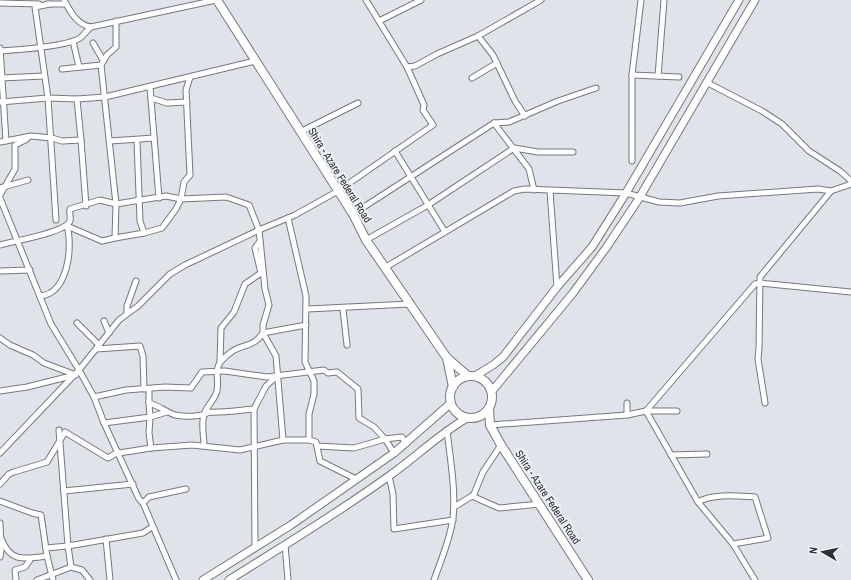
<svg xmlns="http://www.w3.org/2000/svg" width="851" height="580" viewBox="0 0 851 580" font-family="'Archivo Narrow',sans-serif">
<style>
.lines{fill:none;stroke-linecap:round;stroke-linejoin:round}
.street-casing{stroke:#75797e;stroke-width:7}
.secondary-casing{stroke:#75797e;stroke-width:9}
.primary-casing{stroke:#75797e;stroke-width:10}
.street{stroke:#fff;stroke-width:5}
.secondary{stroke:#fff;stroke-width:7}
.primary{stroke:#fff;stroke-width:8}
.labels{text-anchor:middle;stroke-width:4;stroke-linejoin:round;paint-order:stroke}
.street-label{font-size:11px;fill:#2d2f31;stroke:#edf1f7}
</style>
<rect width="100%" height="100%" fill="#e0e3e9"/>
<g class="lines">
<g class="street-casing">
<g id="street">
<path d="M64 0C70 11 77 25 91 27L216 0"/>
<path d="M0 3 39 4"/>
<path d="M47 4H66"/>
<path d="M50 4 35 7 48 98 56 220"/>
<path d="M116 21V47L107 55 101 65 116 204 115 238 144 233 162 228 176 209 181 199 184 182 190 175 186 90 190 77"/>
<path d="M379 21 421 0"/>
<path d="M478 36 493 55 515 101 525 116"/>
<path d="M73 41 79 67"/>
<path d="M93 43 103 60"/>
<path d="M0 48 6 141"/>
<path d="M0 51C16 50 69 46 80 38 84 35 87 30 91 27"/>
<path d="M407 67 415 66 437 54 478 36 541 0"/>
<path d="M62 69 101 65"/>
<path d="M632 75 679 77"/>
<path d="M658 76 664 0"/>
<path d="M1 78 44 76"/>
<path d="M472 78 497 63"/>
<path d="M706 82 762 111 782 124 809 151 840 171 851 181"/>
<path d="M150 87 159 198"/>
<path d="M151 98 167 103 187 102"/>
<path d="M77 99 81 140"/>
<path d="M0 102 48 98 77 99 105 97 255 61"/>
<path d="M494 123 529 169 534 190"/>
<path d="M300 132 358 103"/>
<path d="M110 141 154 138"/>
<path d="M137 141 140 221 144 233"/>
<path d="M0 142 31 136 52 138 62 141 81 140 86 206"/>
<path d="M395 151 445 232"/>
<path d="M632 161V75L641 0"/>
<path d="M0 188 28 180"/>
<path d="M550 191 557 287"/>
<path d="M0 195 15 169V145L27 139"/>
<path d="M0 198 51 324 79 370 0 453"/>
<path d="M353 214 494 123 509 122 558 101 596 88"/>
<path d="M288 218 306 296 305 362 314 381V394L309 414V440"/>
<path d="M67 226 102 241 115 238"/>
<path d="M366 240 428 205 514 148 538 152H573"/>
<path d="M0 245C13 241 65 233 70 221 71 218 69 213 70 209L100 200 116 204 166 196 181 199 226 197 249 205 259 230 265 289 269 305 263 325V333L276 356 283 440"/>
<path d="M386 267 514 191 525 189 626 193 659 202 680 203 718 196 818 189 831 191 851 184"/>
<path d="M0 271 30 270"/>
<path d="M40 296C68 294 73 247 67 226"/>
<path d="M307 309 410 304"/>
<path d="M343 309 347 345"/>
<path d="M127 313V306L136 281"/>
<path d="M104 321 109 333"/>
<path d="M77 323 99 345"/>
<path d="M0 338 10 345 33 355 44 363 76 375"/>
<path d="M96 349 140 346 143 356 144 389"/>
<path d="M220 362 221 328 234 312 245 284 261 273 255 248 260 241"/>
<path d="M149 390V403C159 406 166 412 175 415 185 417 202 417 209 412 224 413 239 410 254 409L266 386 277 376"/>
<path d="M0 391 27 387 75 375"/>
<path d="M94 397 126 390 165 387 191 388 202 372 225 371 267 377 324 370 328 373 337 372 358 389 359 418 374 427 385 439 394 453"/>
<path d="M765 403 758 359 759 348 760 277 831 191"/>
<path d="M254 409 255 547"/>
<path d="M646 411 755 284 760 283 851 292"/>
<path d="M646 411 698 502 733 544 755 580"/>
<path d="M627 415V403"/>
<path d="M104 423 150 417 149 403"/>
<path d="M490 425 627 415 646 411H677"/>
<path d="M59 430 68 546 143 533 152 527"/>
<path d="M501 445 483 472 474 494 472 496 499 508 540 504"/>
<path d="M204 446C204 436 201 424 204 415 206 406 215 400 217 391 220 373 210 368 230 353 242 343 252 349 263 333L306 325"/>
<path d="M317 446 354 448 385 439 402 437 406 444"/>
<path d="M151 448 192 445 240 450 283 440H309L316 442 320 461 356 479"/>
<path d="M119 453 151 448 149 433 150 417 167 412"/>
<path d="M671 455 707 454"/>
<path d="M389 476 393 494 394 529 453 520"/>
<path d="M0 484 9 474 14 472 47 462 65 432 108 458 118 452"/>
<path d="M64 491 133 484"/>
<path d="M0 501 32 513 41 515 47 556 53 580"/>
<path d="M698 502C713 493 738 496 755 497L768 538 733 544"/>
<path d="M143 503 149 497 186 489"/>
<path d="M454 507 472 496"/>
<path d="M0 523 1 551 0 557"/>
<path d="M1 538C10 563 25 559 47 556"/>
<path d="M106 539 110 580"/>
<path d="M285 545 288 580"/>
<path d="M46 548 68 546 71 567"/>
<path d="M16 580 15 570 25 567 30 560"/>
<path d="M37 580 71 567 82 570 90 580"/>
<path d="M176 580 143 503 139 499 104 423 94 397 79 370 119 320 138 306 170 274 185 265 259 230 295 215 338 191 433 125 423 110 424 105 407 67 366 0"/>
<path d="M434 580C441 560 450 540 453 518 456 490 450 458 447 430"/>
</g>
</g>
<g class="secondary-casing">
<g id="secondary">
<path d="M475 376 493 365 503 357 557 287 592 247 626 193 739 0"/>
<path d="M492 391 573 293 606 248 638 200 755 0"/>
<path d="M203 580 291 525 394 453 451 403"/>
<path d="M229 580C283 546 338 513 389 476 416 457 439 434 467 418"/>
</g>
</g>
<g class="primary-casing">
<g id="primary">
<path d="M217 0 353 214 366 240 447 358 468 376"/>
<path d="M447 358 453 387"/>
<circle cx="471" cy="397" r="21"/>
<path d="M489 409 490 425 501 445 588 580"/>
</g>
</g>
<use href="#street" class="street"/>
<use href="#secondary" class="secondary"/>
<use href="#primary" class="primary"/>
</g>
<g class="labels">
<g class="street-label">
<text transform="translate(340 175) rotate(58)" y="4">Shira - Azare Federal Road</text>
<text transform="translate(548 497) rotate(57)" y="4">Shira - Azare Federal Road</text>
</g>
</g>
<g transform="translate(823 552) rotate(279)" stroke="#edf1f7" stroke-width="3" paint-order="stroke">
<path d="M0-3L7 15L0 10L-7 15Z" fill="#2d2f31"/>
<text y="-6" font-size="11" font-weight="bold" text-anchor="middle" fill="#2d2f31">N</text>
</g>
</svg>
